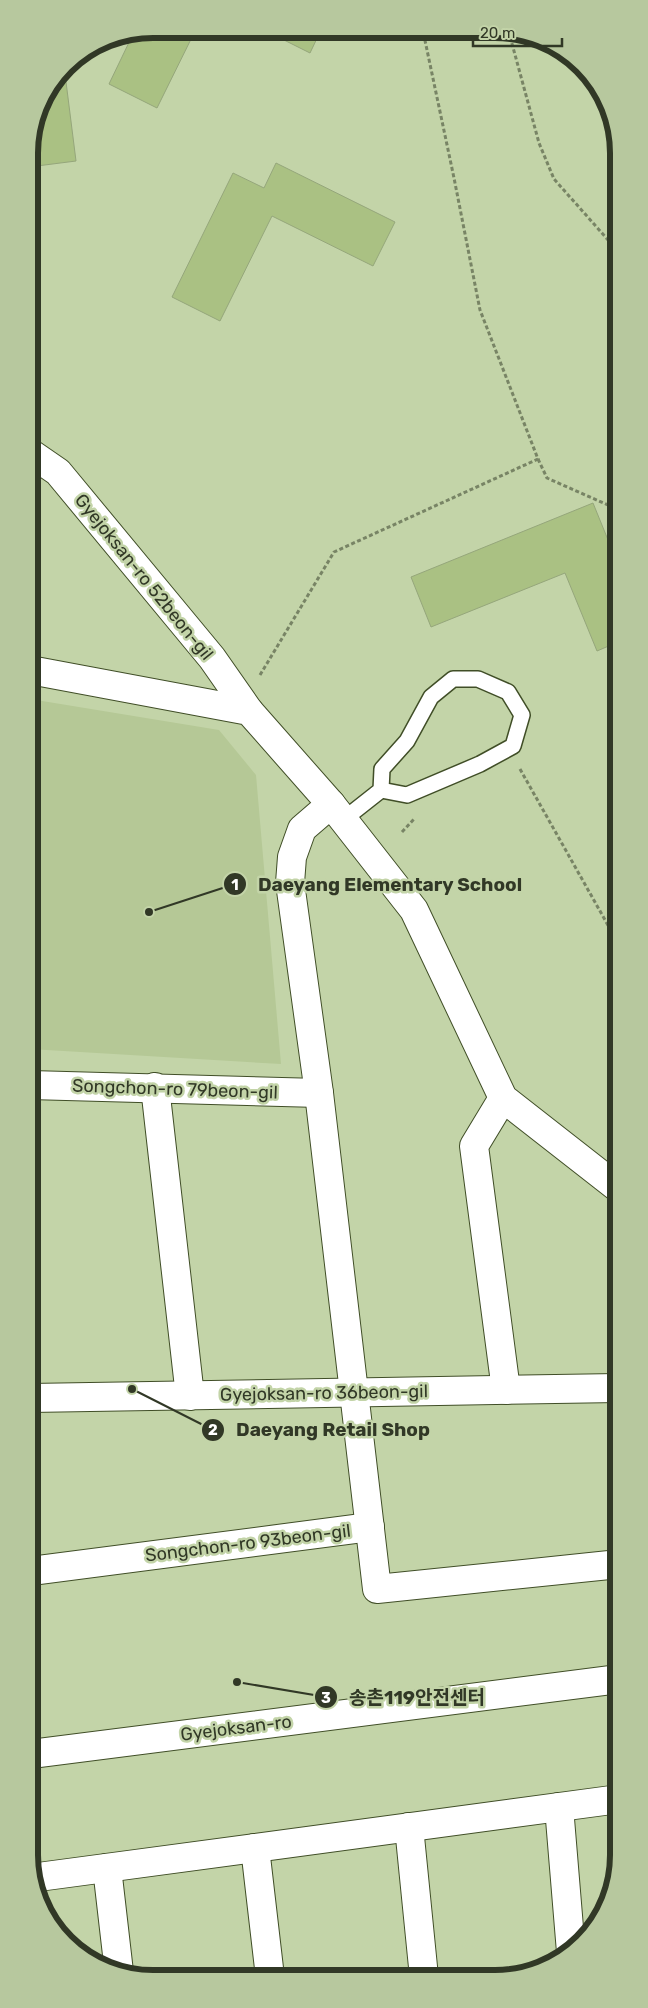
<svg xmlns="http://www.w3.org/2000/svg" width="648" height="2008" viewBox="0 0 648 2008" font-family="Rubik,'Noto Sans KR',sans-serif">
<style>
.built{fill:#b5c896}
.building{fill:#aac183;stroke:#95a67b}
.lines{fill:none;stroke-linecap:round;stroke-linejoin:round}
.service-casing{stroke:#404e27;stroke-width:18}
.minor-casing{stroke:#404e27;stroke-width:30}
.secondary-casing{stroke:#404e27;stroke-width:30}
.path{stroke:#788465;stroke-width:3;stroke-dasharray:4 2.5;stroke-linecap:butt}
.service{stroke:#fff;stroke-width:15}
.minor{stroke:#fff;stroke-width:28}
.secondary{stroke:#fff;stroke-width:28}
.labels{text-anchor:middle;stroke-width:5;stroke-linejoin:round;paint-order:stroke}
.street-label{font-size:18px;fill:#313826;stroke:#c3d4a8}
.rim{fill:none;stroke:#313826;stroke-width:6}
.leader{fill:none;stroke:#313826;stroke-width:2}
.callout-dot{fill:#313826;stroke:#c3d4a8;stroke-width:2}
.mark-label{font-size:15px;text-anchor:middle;font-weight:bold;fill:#fff}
.callout-label{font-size:19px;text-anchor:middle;font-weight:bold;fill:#313826;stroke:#c3d4a8;stroke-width:5;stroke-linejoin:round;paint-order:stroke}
</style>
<rect width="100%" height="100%" fill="#c3d4a8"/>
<path class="built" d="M30 699 219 730 256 775 281 1064 30 1049Z"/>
<g class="building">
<path d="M152 29H196L157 108 109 84 134 32Z"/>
<path d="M262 29 321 30 310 53Z"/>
<path d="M64 66 76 161 29 167V144L38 105Z"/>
<path d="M276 163 395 222 373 266 272 216 220 321 172 297 233 173 264 188Z"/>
<path d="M593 503 617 562 618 642 597 651 565 573 431 627 411 577Z"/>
</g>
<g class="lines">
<g class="service-casing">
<path id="service" d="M343 820 381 790 382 769 407 741 431 697 453 679H478L508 692 522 715 513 746 480 764 407 795 381 790"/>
</g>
<g class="minor-casing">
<g id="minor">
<path d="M29 452 58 472 212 658 249 711"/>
<path d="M30 670 249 711 331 804 414 910 503 1098 618 1188"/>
<path d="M331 804 302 829 292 857 290 883 319 1093 377 1589 619 1564"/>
<path d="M30 1085 319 1093"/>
<path d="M155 1087 190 1396"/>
<path d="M503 1098 474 1146 506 1390"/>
<path d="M30 1398 618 1388"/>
<path d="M31 1571 370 1527"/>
<path d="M559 1807 571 1952"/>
<path d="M409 1827 424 1977"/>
<path d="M255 1848 270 1977"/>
<path d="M107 1868 119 1972"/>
<path d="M31 1878 619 1799"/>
</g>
</g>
<g class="secondary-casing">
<path id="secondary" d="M31 1754 619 1679"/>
</g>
<g class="path">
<path d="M507 31 511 40 539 143 554 179 617 250"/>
<path d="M538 459 547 478 617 509"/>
<path d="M260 675 334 552 538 459 480 310 454 178 423 31"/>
<path d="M520 769 618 943"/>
<path d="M402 832 415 818"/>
</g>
<use href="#service" class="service"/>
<use href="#minor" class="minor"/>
<use href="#secondary" class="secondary"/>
</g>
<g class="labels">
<g class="street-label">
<text transform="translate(144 577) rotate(51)" y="6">Gyejoksan-ro 52beon-gil</text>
<text transform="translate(175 1089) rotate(2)" y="6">Songchon-ro 79beon-gil</text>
<text transform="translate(324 1393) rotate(-1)" y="6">Gyejoksan-ro 36beon-gil</text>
<text transform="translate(248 1543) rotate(-7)" y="6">Songchon-ro 93beon-gil</text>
<text transform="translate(236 1728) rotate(-7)" y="6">Gyejoksan-ro</text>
</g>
</g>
<path d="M0 0H648V2008H0ZM153 38H495A115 115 0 0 1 610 153V1855A115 115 0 0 1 495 1970H153A115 115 0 0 1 38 1855V153A115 115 0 0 1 153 38Z" fill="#b7c89e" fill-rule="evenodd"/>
<path class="rim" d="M153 38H495A115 115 0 0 1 610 153V1855A115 115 0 0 1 495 1970H153A115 115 0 0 1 38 1855V153A115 115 0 0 1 153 38Z"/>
<path class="leader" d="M149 912L235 884M132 1389L213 1430M237 1682L326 1697"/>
<g class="callout-dot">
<circle cx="149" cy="912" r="5"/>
<circle cx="132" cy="1389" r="5"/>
<circle cx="237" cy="1682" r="5"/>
<circle cx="235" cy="884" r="12"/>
<circle cx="213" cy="1430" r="12"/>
<circle cx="326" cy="1697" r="12"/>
</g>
<g class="mark-label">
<text x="235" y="890">1</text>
<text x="213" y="1435">2</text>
<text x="326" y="1703">3</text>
</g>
<g class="callout-label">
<text x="390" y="891">Daeyang Elementary School</text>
<text x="333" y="1436">Daeyang Retail Shop</text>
<text x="417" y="1704">송촌119안전센터</text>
</g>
<path d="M473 38v8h89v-8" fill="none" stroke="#313826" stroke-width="2.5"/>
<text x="480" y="38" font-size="15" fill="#313826" stroke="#c3d4a8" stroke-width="4" paint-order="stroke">20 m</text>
</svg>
